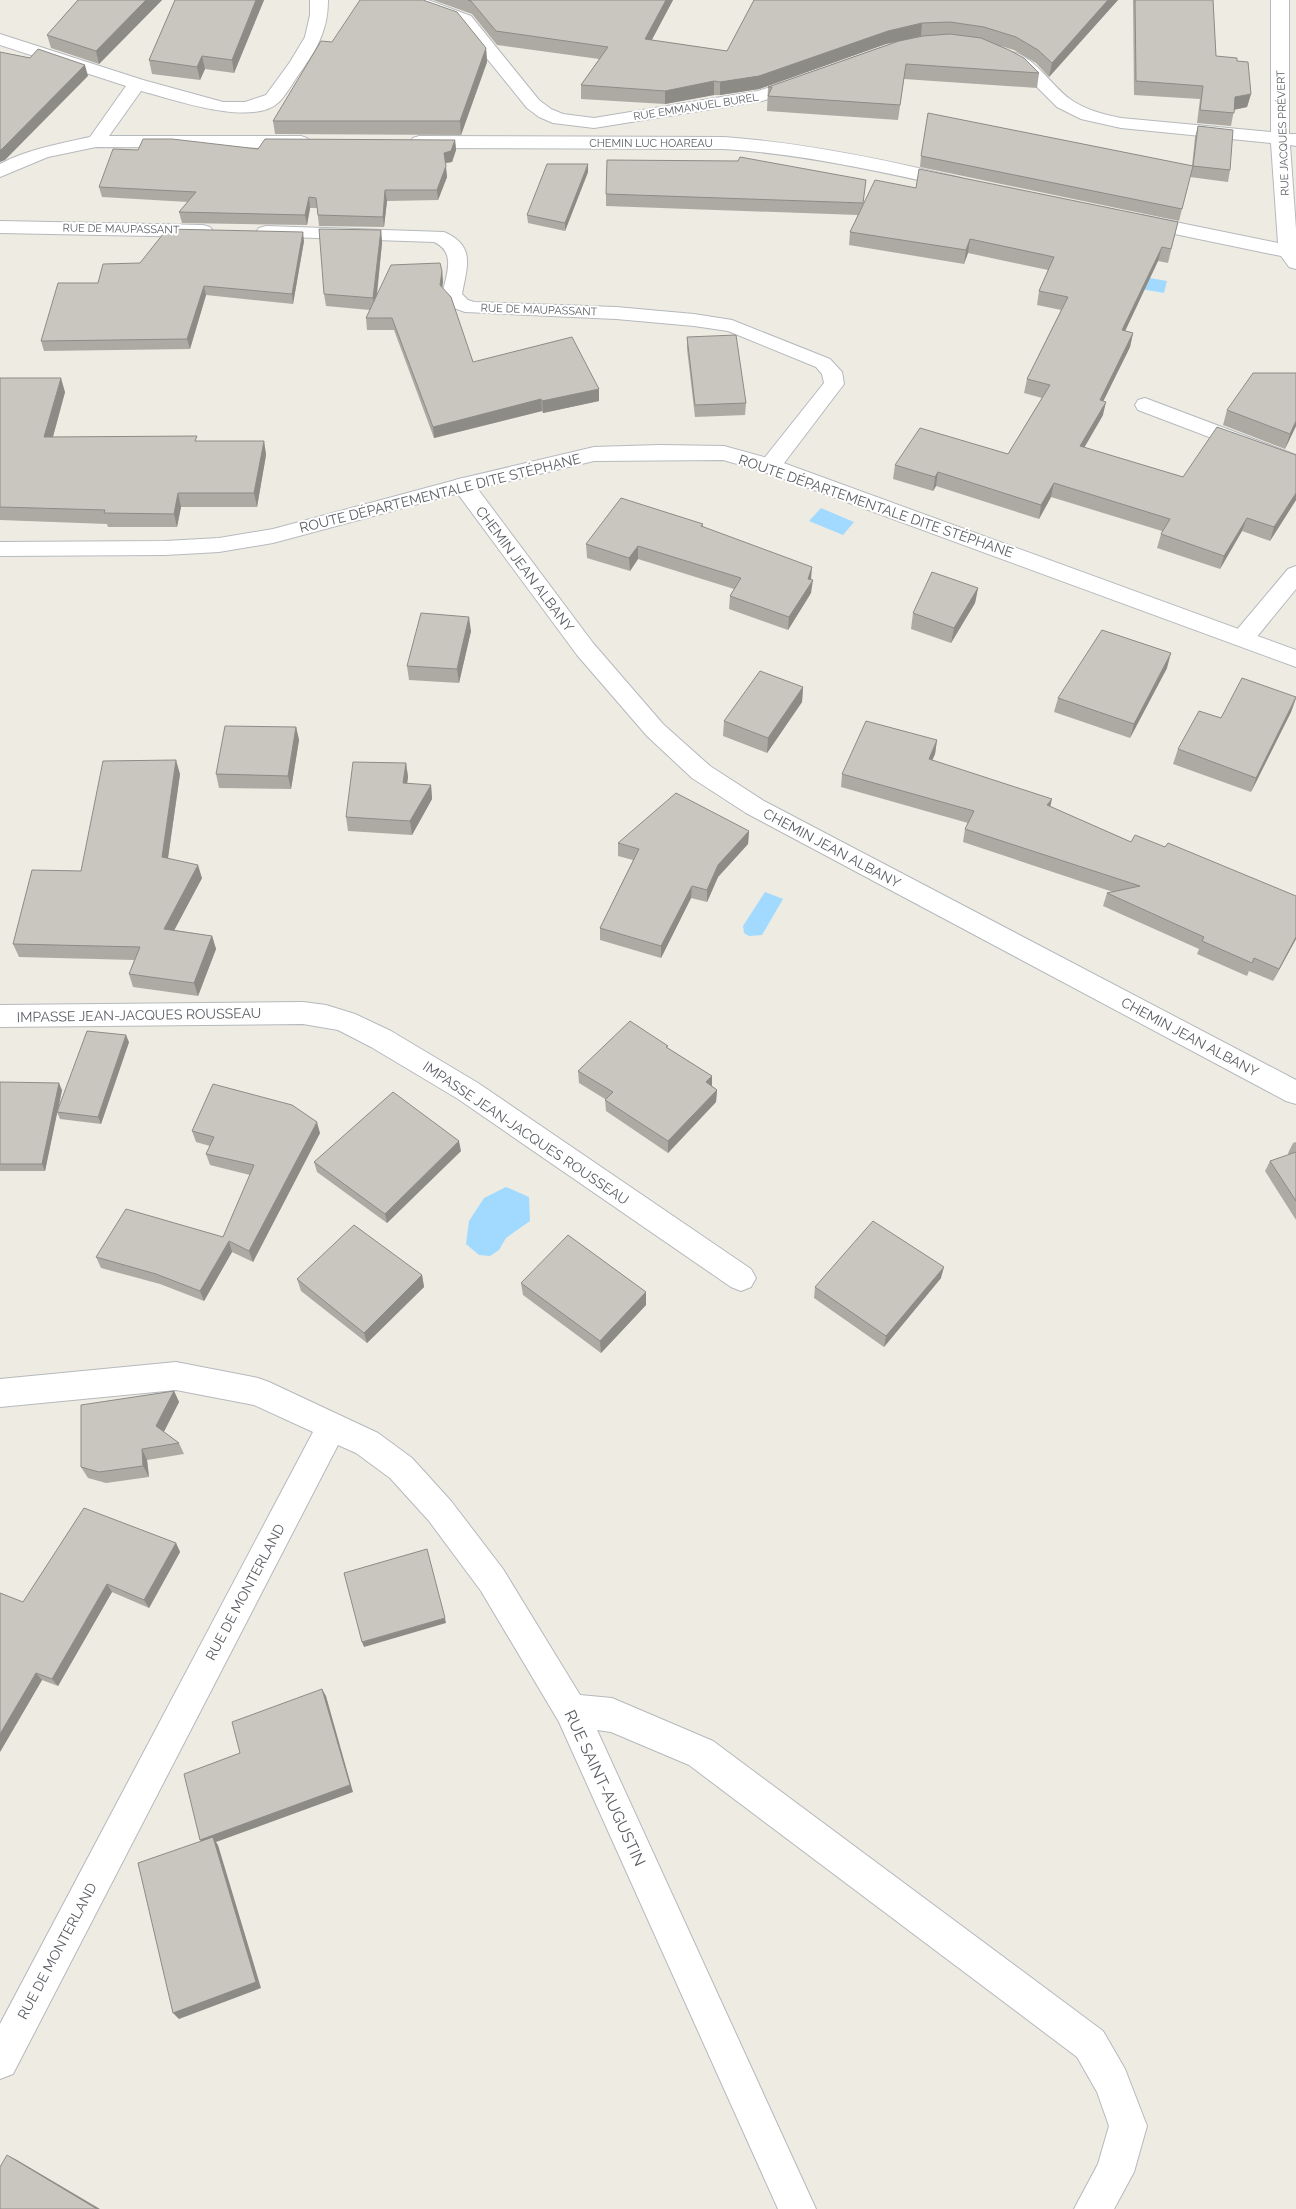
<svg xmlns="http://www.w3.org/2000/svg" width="1296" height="2209" font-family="Raleway,sans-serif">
<rect width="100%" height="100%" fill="#eeebe2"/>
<g fill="#a2daff">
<polygon points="1127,274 1167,281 1164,293 1124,286"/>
<polygon points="821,508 854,522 843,535 809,521"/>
<polygon points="765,892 783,899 762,935 749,936 744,933 743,926"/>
<polygon points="506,1187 529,1197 530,1221 506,1238 499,1250 490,1256 479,1255 466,1244 469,1221 484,1198"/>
</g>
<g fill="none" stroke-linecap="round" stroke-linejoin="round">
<defs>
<g id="minor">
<path d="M310,0H328C328,29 318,47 302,70C294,80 288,93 279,102C252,128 173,99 141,91L109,136H301L307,138L310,142L307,146L301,148L96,147L48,157L0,177V164C28,149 59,144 90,137L126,86L0,45V34L143,80L223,102H245L266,95L290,62L305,37L310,15Z"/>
<polygon points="402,0 428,0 471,16 539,100 551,109 563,114 594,118 758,91 801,77 807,78 810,82 807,86 762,101 594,128 553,123 539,117 527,108 459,24 405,4"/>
<path d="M1271,0H1289V134H1296V146L1290,145L1296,229V269L1289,267L1281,256L1141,227L1134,225L1131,221L1134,217L1141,215L1278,243L1271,143L1121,128L1081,119L1057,107L1023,73L1002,60L999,56L1002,52C1028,46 1051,86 1070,99C1085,110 1103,114 1121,118L1271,132Z"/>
<path d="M419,136L724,137C804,143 883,159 961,178L963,182L961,186L954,188C878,171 802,154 724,149L419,148L413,146L410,142L413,138Z"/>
<polygon points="0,221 203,225 210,227 213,231 210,235 203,237 0,233"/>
<path d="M266,226L444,232C476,246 467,266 462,294L468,300L474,302L616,307L694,314L732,320L830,359L842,372L844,384L778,471L770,473L762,471L759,466L762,461L824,383L822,374L816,367L728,331L694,326L616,319L465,312L454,308L442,295C446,276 457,252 434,242L259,236L256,232L259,228Z"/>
<polygon points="1145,398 1296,455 1296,470 1138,410 1135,405 1138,400"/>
<polygon points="463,478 471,480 593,643 663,724 710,766 764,801 1296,1080 1296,1104 1286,1101 746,813 692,778 647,736 577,655 455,490 452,485 455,480"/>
<polygon points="1296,566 1296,589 1251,644 1243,646 1235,644 1231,638 1235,632 1288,569"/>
<polygon points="303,1002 326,1005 355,1014 391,1031 478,1083 751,1269 756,1278 751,1287 741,1291 731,1287 458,1099 371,1047 338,1030 303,1024 0,1027 0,1005"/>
<polygon points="176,1362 258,1378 269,1382 378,1433 412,1458 451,1501 503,1569 580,1695 612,1698 713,1741 1103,2031 1125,2069 1147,2126 1134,2172 1114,2209 1074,2209 1098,2164 1109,2126 1097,2092 1077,2057 689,1765 611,1732 597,1730 816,2209 778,2209 559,1722 481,1591 429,1521 390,1478 356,1453 338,1445 13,2074 0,2079 0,2024 313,1432 254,1405 176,1390 0,1407 0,1379"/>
</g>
<polygon id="secondary" points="660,445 724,446 778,461 1296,650 1296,667 762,471 723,460 594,461 463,492 273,543 219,552 165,555 0,556 0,542 165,541 219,538 273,529 463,478 594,447"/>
</defs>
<use href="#minor" stroke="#b5b9bd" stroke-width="2"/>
<use href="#secondary" stroke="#b6babf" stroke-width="2"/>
<use href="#minor" fill="#fff" fill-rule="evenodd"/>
<use href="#secondary" fill="#fff" fill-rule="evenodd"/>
</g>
<g fill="#adaaa4">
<polygon points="75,0 162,0 99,64 51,48 47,35 78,0"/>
<polygon points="175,0 264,0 234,73 205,69 200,80 152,74 149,60"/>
<polygon points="433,0 673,0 651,40 727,51 754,0 1118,0 1049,77 1036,63 1014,50 1001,46 1039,73 1037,88 904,79 898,120 767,111 768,87 895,42 886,44 759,89 720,95 714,95 665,104 581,99 581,85 599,59 497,45 472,14"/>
<polygon points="1133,0 1213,0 1216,56 1237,61 1251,94 1247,107 1234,110 1231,126 1197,123 1200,99 1134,95"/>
<polygon points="332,42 486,48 487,62 461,135 275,134 273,121"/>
<polygon points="1198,126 1230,170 1228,182 1190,177 1179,221 920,167 921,156 1192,166 1195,137"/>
<polygon points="455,140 456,150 452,162 445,163 447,177 438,200 387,201 384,227 319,226 317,208 310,208 307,225 182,223 179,212 188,202 102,197 99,187 138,150 258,149"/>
<polygon points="588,164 588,172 565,231 528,223 527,215"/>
<polygon points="866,180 863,204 916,188 1178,222 1168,263 1158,261 1125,331 1133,333 1130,347 1103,401 1103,415 1084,448 1183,477 1296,500 1270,541 1242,531 1220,569 1157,548 1161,534 1162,531 1051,497 1039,519 936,486 933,491 893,479 895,465 1008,454 1042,398 1024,393 1027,379 1061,310 1037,305 1039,291 1048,270 968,253 964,264 849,245 850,232 858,215 606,206 606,194"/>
<polygon points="381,230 382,243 377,296 442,271 443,282 442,288 473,362 599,401 543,413 542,411 434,438 394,330 367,330 366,318 370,310 326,306 324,294"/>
<polygon points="304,241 293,304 206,295 190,349 44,351 41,341 98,283 140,263"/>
<polygon points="687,337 746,403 745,415 695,417 687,349"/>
<polygon points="1296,373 1296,426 1285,449 1223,425 1227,410"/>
<polygon points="0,378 65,392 53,437 198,441 264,441 266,455 257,507 181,507 177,527 108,527 107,524 0,520"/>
<polygon points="703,524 703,527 811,580 811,593 788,630 729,609 730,596 734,589 638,559 630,571 587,558 586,544"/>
<polygon points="978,588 975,603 951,643 911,629 913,613"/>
<polygon points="471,631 459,683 409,680 407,666"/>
<polygon points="1167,668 1130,738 1054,712 1058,698"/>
<polygon points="803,687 802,702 767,753 723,736 724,721"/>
<polygon points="1296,698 1291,712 1251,792 1173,764 1178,749 1221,718"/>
<polygon points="296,727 299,740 291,789 219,788 216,774"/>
<polygon points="937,740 935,754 932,760 1050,807 1131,842 1165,847 1296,896 1296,939 1273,981 1249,971 1247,976 1197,954 1199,949 1103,906 1107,893 1113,892 963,842 965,829 968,823 841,787 842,774"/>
<polygon points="406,763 408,777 407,784 431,785 432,799 412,835 348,831 346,817"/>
<polygon points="180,774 168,859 202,878 174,930 212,936 216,949 198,996 133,987 129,974 134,960 19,957 13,944 81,871"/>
<polygon points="749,831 748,844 718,877 707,902 691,898 661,958 600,940 600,928 633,860 618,856 618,843"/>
<polygon points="129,1042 101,1124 60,1119 57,1112 45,1171 0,1171 0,1082 62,1090 58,1110"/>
<polygon points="668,1048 712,1076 712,1086 717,1090 716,1102 668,1153 606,1111 605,1099 579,1083 578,1071"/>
<polygon points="192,1131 320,1133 253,1262 232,1252 204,1301 160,1284 101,1268 96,1257 223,1237 250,1175 210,1165 206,1154 210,1146 196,1142"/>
<polygon points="1296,1142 1296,1220 1265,1171 1270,1161 1289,1155 1288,1153 1293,1143"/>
<polygon points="461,1151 387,1223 317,1172 314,1162"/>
<polygon points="422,1275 424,1287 367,1343 301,1291 297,1279"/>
<polygon points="941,1278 884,1347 814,1298 815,1287"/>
<polygon points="521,1283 646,1292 646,1305 601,1353 523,1295"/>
<polygon points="174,1391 179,1402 164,1432 179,1443 184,1454 147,1460 149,1477 106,1483 88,1478 81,1467"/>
<polygon points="176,1543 180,1552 149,1608 112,1592 58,1686 42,1680 0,1752 23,1602"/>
</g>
<g fill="#8d8b86">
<polygon points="146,0 162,0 99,64 96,51"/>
<polygon points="256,0 264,0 234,73 232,60"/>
<polygon points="666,0 673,0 645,53 645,39"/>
<polygon points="1108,0 1118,0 1049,77 1052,63"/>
<polygon points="922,23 921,36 886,44 759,89 720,95 720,82 888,31"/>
<polygon points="486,48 487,62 461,135 460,121"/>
<polygon points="202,56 205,69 200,80 197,67"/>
<polygon points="85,65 88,76 5,160 0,162 0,150"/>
<polygon points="714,81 714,95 665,104 665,91"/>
<polygon points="1251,94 1247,107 1232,110 1235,97"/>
<polygon points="455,140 456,150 452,162 445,163 444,153"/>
<polygon points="588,164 588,172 565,231 565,223"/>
<polygon points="446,166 447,177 438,200 437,190"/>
<polygon points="385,190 387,201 384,227 383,217"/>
<polygon points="309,197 310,208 307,225 305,215"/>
<polygon points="381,230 382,243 375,310 373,298"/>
<polygon points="303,232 304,241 293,304 292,294"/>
<polygon points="970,239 968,253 964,264 966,250"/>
<polygon points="1162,247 1158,261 1119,344 1122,330"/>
<polygon points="442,271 443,282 441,296 440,285"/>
<polygon points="204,286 206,295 190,349 187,339"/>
<polygon points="1133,333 1130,347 1097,414 1100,400"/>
<polygon points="61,378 65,392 49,451 44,437"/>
<polygon points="599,389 599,401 543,413 542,401"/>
<polygon points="541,399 542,411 434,438 433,427"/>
<polygon points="1106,402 1103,415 1077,460 1080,446"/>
<polygon points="1296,421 1296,426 1285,449 1290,434"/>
<polygon points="264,441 266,455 257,507 254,493"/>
<polygon points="938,472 936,486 933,491 935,477"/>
<polygon points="1054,483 1051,497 1039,519 1041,505"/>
<polygon points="178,493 181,507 177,527 174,514"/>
<polygon points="1296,493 1296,500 1270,541 1274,527"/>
<polygon points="1247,518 1242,531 1220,569 1224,556"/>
<polygon points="638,546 638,559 630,571 629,558"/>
<polygon points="812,567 811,580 813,580 811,593 788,630 789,617 808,579"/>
<polygon points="978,588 975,603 951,643 954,628"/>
<polygon points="469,617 471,631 459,683 457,669"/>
<polygon points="1171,653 1167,668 1130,738 1134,724"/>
<polygon points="803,687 802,702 767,753 768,738"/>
<polygon points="1296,698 1291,712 1251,792 1256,778"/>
<polygon points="296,727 299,740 291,789 288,776"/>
<polygon points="937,740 935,754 927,772 929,759"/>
<polygon points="176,760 180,774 166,871 162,857"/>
<polygon points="406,763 408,777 405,797 403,783"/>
<polygon points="431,785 432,799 412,835 410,821"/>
<polygon points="1052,799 1049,812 1047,805"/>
<polygon points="749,831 748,844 718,877 707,902 707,890 718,865"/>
<polygon points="198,865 202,878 168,942 164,929"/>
<polygon points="692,886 691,898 661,958 661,946"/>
<polygon points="212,936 216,949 198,996 194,983"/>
<polygon points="1296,937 1296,939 1273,981 1279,969"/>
<polygon points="126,1035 129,1042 101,1124 98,1117"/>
<polygon points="712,1076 712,1088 706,1082"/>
<polygon points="59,1083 62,1090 45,1171 42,1164"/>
<polygon points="717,1090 716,1102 668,1153 668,1141"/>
<polygon points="317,1122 320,1133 253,1262 249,1251"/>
<polygon points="459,1141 461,1151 387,1223 385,1214"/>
<polygon points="229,1241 232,1252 204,1301 200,1291"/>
<polygon points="944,1267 941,1278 884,1347 886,1336"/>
<polygon points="422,1275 424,1287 367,1343 364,1333"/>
<polygon points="646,1292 646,1305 601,1353 600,1341"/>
<polygon points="174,1391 179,1402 161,1437 156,1426"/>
<polygon points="142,1449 147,1460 149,1477 143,1466"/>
<polygon points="176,1543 180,1552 149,1608 144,1600"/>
<polygon points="107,1584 112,1592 58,1686 52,1679"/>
<polygon points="445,1618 446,1623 364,1647 362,1642"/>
<polygon points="36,1673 42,1680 0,1752 0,1734"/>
<polygon points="322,1689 326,1696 353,1792 216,1842 218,1845 261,1988 179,2019 173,2013 205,1846 200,1840"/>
<polygon points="7,2155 17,2160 100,2209 97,2209"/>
</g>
<g fill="#c9c6bf" stroke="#8d8b86">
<polygon points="78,0 146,0 96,51 47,35"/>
<polygon points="175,0 256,0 232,60 202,56 197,67 149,60"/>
<polygon points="360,0 423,0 457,12 486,48 460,121 273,121 321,41 332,42"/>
<polygon points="468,0 666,0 645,39 727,51 754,0 1108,0 1052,63 1038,50 1016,37 984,27 950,22 922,23 888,31 759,76 720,82 714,81 665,91 581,85 608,47 496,31 471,1"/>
<polygon points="1135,0 1213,0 1216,56 1237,58 1237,61 1248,62 1251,94 1235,97 1234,113 1200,110 1203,86 1136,81"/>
<polygon points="950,34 981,38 1009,50 1024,58 1039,73 906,64 900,105 768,96 772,87 768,87 899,41 923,36"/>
<polygon points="38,49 85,65 2,149 0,150 0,52 30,58"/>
<polygon points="928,113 1193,166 1198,126 1233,130 1230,170 1193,166 1182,209 921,156"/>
<polygon points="143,139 172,139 258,149 265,139 455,140 451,151 444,153 446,166 437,190 385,190 383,217 318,215 316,198 309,197 305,215 179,212 196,192 99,187 113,149 138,150"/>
<polygon points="740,157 866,180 863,203 606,194 607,160 738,161"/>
<polygon points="547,164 588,164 565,223 527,215"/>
<polygon points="919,169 1178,222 1171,249 1162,247 1122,330 1133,333 1100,400 1106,402 1080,446 1183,477 1217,427 1296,455 1296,493 1274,527 1247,518 1224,556 1161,534 1170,519 1054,483 1041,505 938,472 935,477 895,465 920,428 1008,454 1050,385 1027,379 1068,297 1039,291 1054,257 970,239 966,250 850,232 875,180 916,188"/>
<polygon points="167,229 303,232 292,294 204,286 187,339 41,341 58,283 98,283 103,264 140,263"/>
<polygon points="319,229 381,230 373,298 324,294"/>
<polygon points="440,263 442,271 440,285 451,297 473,362 572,337 599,389 542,401 541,399 433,427 392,318 366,318 391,265"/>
<polygon points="736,335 746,403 695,405 687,337"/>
<polygon points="1253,373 1296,373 1296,421 1290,434 1227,410"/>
<polygon points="0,378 61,378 44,437 197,436 195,441 264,441 254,493 178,493 174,514 104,513 105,510 0,507"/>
<polygon points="621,498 703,524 701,526 812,567 808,579 813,580 789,617 730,596 741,578 638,546 629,558 586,544"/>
<polygon points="932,572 978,588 954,628 913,613"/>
<polygon points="421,613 469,617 457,669 407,666"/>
<polygon points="1102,630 1171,653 1134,724 1058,698"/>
<polygon points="760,671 803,687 768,738 724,721"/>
<polygon points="1242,678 1296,697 1256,778 1178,749 1199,711 1221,718"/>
<polygon points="866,721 937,740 929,759 1052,799 1047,805 1131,842 1135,835 1165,847 1168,843 1296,896 1296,937 1279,969 1254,958 1252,963 1202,941 1204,937 1107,893 1140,886 965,829 974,811 842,774"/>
<polygon points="225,726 296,727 288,776 216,774"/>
<polygon points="176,760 162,857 198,865 164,929 212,936 194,983 129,974 140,947 13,944 32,870 81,871 103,761"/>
<polygon points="353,762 406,763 403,783 431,785 410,821 346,817"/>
<polygon points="676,793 749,831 718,865 707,890 692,886 661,946 600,928 639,849 618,843"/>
<polygon points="630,1021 668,1046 666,1047 712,1076 706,1082 717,1090 668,1141 605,1100 613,1092 578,1071"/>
<polygon points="87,1031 126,1035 98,1117 57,1112"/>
<polygon points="0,1082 59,1083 42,1164 0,1164"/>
<polygon points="213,1084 292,1105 317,1122 249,1251 229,1241 200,1291 156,1274 96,1257 126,1209 223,1237 254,1165 206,1154 214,1137 192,1131"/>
<polygon points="393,1092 459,1141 385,1214 314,1162"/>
<polygon points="1296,1152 1296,1201 1270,1161"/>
<polygon points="873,1221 944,1267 886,1336 815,1287"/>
<polygon points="354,1225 422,1275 364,1333 297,1279"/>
<polygon points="568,1235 646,1292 600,1341 521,1283"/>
<polygon points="174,1391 156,1426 179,1443 142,1449 143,1466 99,1472 81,1467 81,1405"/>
<polygon points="84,1508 176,1543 144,1600 107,1584 52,1679 36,1673 0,1734 0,1593 23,1602"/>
<polygon points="427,1549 445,1618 362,1642 344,1573"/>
<polygon points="322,1689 350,1785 200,1840 184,1774 240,1753 232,1722"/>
<polygon points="213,1837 256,1982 173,2013 138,1863"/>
<polygon points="7,2155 97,2209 0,2209 0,2167"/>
</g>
<g text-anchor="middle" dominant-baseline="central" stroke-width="4" stroke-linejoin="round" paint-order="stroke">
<g font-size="11" fill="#5b5f64" stroke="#fff">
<text transform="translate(696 107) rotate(-9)">RUE EMMANUEL BUREL</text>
<text transform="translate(1283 133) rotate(-92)">RUE JACQUES PRÉVERT</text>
<text x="651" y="143">CHEMIN LUC HOAREAU</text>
<text transform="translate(121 229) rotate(1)">RUE DE MAUPASSANT</text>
<text transform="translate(539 310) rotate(2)">RUE DE MAUPASSANT</text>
</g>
<g font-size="14" fill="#5b5f64" stroke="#fff">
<text transform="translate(440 493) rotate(-14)">ROUTE DÉPARTEMENTALE DITE STÉPHANE</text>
<text transform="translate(876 506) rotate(19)">ROUTE DÉPARTEMENTALE DITE STÉPHANE</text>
<text transform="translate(525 569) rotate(53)">CHEMIN JEAN ALBANY</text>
<text transform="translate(832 848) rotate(28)">CHEMIN JEAN ALBANY</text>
<text transform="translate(139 1015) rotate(-1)">IMPASSE JEAN-JACQUES ROUSSEAU</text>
<text transform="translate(1190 1037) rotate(28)">CHEMIN JEAN ALBANY</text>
<text transform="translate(526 1133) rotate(34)">IMPASSE JEAN-JACQUES ROUSSEAU</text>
<text transform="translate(245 1592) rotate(-62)">RUE DE MONTERLAND</text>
<text transform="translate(57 1951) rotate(-62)">RUE DE MONTERLAND</text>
</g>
<g font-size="16" fill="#5b5f64" stroke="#fff">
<text transform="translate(605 1788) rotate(65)">RUE SAINT-AUGUSTIN</text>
</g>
</g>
</svg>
